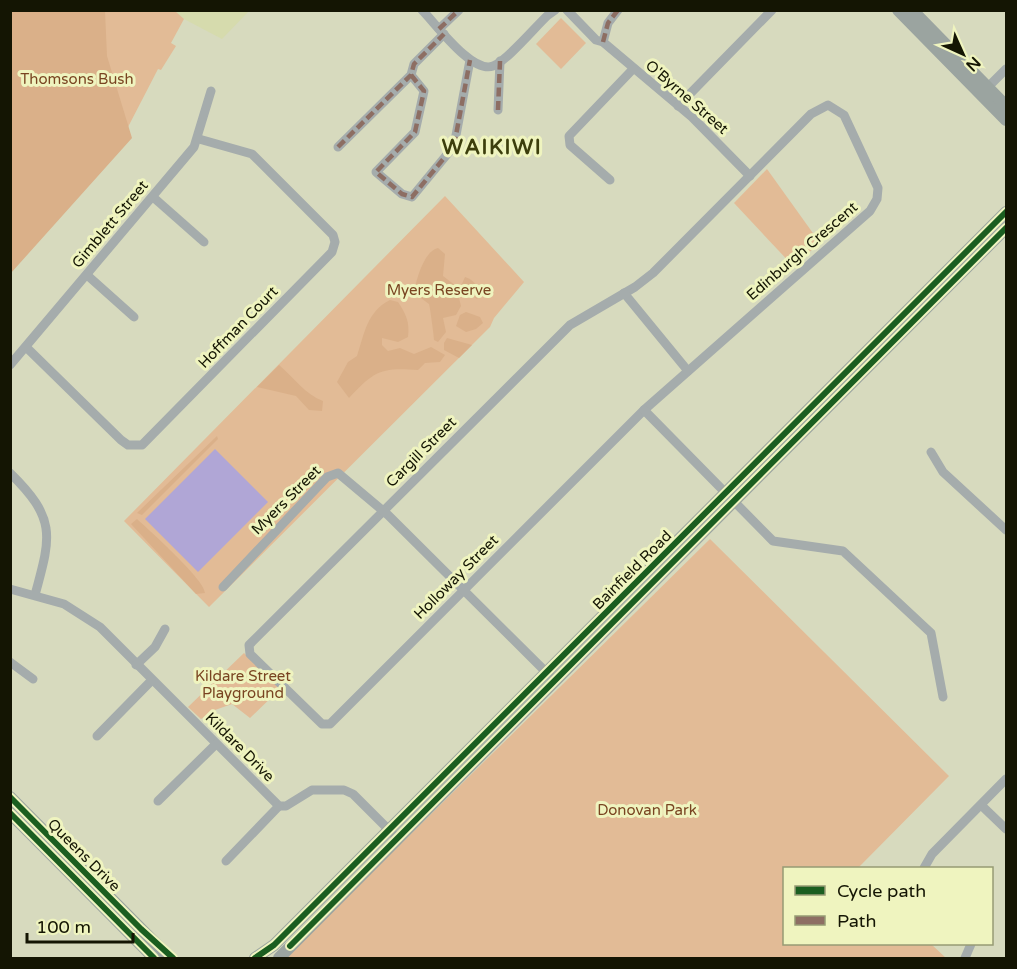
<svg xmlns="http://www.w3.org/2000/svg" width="1017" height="969" font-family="'Varela Round',sans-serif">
<rect width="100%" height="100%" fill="#d7dabe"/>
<polygon fill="#d6dbad" points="175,11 249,11 222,39 184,19"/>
<g fill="#e2bb96">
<polygon points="11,11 175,11 184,19 171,43 176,46 161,70 158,69 127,129"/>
<polygon points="561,18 586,43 561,69 536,44"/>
<polygon points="767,169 820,243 793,266 734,203"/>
<polygon points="445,196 524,282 494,318 490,327 209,607 124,521"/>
<polygon points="710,539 949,776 858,868 784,868 784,944 931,944 946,958 285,958"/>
<polygon points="244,653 280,689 250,718 232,704 215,710 201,719 188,707"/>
</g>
<g fill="#dab089">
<polygon points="11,10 105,11 107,56 132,138 11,273"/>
<path d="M438,248L445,254L443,276L456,286L461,306L456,315L443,318L446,332L438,342L434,340C434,336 430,307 429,304L414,293C416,280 424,251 438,248Z"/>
<path d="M465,277C474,280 478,286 481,295L477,299L460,288Z"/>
<path d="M390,300L398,302C406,314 410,322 408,337L398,342L382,338V345L388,351L400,348L414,354L431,347L445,355L440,362L425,363L418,370C381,367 374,371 349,398L337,382L348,362L357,356C364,335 367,311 390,300Z"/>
<polygon points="466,312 480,317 483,323 476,329 466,332 456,326 460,315"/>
<polygon points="447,338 472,345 459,358 444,350 444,343"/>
<path d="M279,365C293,377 306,395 323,401L322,411L309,410L296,396L257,387Z"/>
<polygon points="217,436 218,439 142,515 137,513"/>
<path d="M137,519C150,531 205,580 205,593L196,594L131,524Z"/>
</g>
<polygon fill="#b0a6d6" points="215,449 268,502 198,572 145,519"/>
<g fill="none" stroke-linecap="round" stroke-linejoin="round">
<g stroke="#a5acac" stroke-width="9">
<path d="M422,10C436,24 472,74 493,66C506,62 536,26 548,15L555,10"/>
<polyline points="567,10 596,40 603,42 692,117 750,176"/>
<polyline points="439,29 459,10"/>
<polyline points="603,42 608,23 618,10"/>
<polyline points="411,75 424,91 415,132 376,172 402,194 412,197 454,146 470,60"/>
<polyline points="985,90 1006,69"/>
<polygon points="828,105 844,115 878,188 877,199 870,211 644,410 330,724 322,724 250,654 249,645 570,325 635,287 653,273 811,114"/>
<polyline points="678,106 772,10"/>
<polyline points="498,110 500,61"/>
<polyline points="338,147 411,75 414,64 444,34"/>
<polyline points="610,180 570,145 569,136 633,69"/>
<polyline points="153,197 204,242"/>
<polyline points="87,275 134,317"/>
<polyline points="624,293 688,371"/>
<polyline points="26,347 121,440 128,445 142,445 332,252 335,242 333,235 252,154 199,139"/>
<polyline points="10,365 194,147 211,91"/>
<polyline points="644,410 773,541 843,551 931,633 943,697"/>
<polyline points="931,452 943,472 1006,530"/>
<path d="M10,473C57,519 51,536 35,595"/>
<polyline points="223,587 327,477 338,473 388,515 551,677"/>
<polyline points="10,589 64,604 100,627 279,806 286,806 312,790 344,790 353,794 393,834"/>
<polyline points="10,662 33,679"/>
<polyline points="136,665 155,647 165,629"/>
<polyline points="97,736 151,681"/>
<polyline points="158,801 216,744"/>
<polyline points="981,805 1006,829"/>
<polyline points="226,861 279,806"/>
<polyline points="924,868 932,854 1006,779"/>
<polyline points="965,958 971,944"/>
</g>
<g stroke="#9ba4a0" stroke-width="12">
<polyline points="898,10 1006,120"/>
<polyline points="912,10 1006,106"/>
<polyline points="10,797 170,958"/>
<polyline points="10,813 154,958"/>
<polyline points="255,958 274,945 1006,212"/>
<polyline points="279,958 1006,228"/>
</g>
<g stroke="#8d6e63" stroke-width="4.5" stroke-dasharray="9 4.5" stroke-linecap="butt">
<polyline points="439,29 459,10"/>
<polyline points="603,42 608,23 618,10"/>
<polyline points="411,75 424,91 415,132 376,172 402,194 412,197 454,146 470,60"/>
<polyline points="498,110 500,61"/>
<polyline points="338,147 411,75 414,64 444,34"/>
</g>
<defs>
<g id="cycleway">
<polyline points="10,797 141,929 173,958"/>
<polyline points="10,813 154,958"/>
<polyline points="290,946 1006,228"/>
<polyline points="255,958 274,945 1006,212"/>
</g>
</defs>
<use href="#cycleway" stroke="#eff4bf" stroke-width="10"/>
<use href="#cycleway" stroke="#1b5e20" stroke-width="6"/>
</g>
<g text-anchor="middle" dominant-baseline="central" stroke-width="6" stroke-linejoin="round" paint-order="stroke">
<g font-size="15" fill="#794421" stroke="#eff4bf">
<text x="77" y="79">Thomsons Bush</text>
<text x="439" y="290">Myers Reserve</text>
<text x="243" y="676">Kildare Street<tspan x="243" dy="17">Playground</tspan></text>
<text x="647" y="810">Donovan Park</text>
</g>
<g font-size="15" fill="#141503" stroke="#eff4bf">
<text transform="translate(687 97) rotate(41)">O'Byrne Street</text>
<text transform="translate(110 224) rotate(-50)">Gimblett Street</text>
<text transform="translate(802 251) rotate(-41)">Edinburgh Crescent</text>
<text transform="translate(238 327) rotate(-46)">Hoffman Court</text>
<text transform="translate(421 452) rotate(-45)">Cargill Street</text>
<text transform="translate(286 500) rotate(-45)">Myers Street</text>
<text transform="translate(632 570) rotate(-45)">Bainfield Road</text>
<text transform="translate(456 577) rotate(-45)">Holloway Street</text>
<text transform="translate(240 747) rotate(45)">Kildare Drive</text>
<text transform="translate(84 855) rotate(45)">Queens Drive</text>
</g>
<g font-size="21" font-weight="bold" letter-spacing="1.5" fill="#3c3e0c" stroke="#eff4bf">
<text x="492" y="147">WAIKIWI</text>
</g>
</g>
<rect width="1017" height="969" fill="none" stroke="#141503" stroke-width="24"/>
<rect x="783" y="867" width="210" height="78" fill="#eff4bf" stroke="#979b74" stroke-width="1.5"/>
<rect x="795" y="886" width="30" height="9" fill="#1b5e20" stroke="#979b74" stroke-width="1.5"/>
<text x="837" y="897" font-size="18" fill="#141503">Cycle path</text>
<rect x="795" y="916" width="30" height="9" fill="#8d6e63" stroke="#979b74" stroke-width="1.5"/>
<text x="837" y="927" font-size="18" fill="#141503">Path</text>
<g transform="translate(963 54) rotate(135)" stroke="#eff4bf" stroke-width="4.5" paint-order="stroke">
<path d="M0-4.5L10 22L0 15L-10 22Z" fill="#141503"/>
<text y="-9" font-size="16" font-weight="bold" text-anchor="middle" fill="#141503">N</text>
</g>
<path d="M27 933v9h106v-9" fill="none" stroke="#141503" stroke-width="3"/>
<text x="36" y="933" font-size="18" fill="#141503" stroke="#eff4bf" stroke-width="4.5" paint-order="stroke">100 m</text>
</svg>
